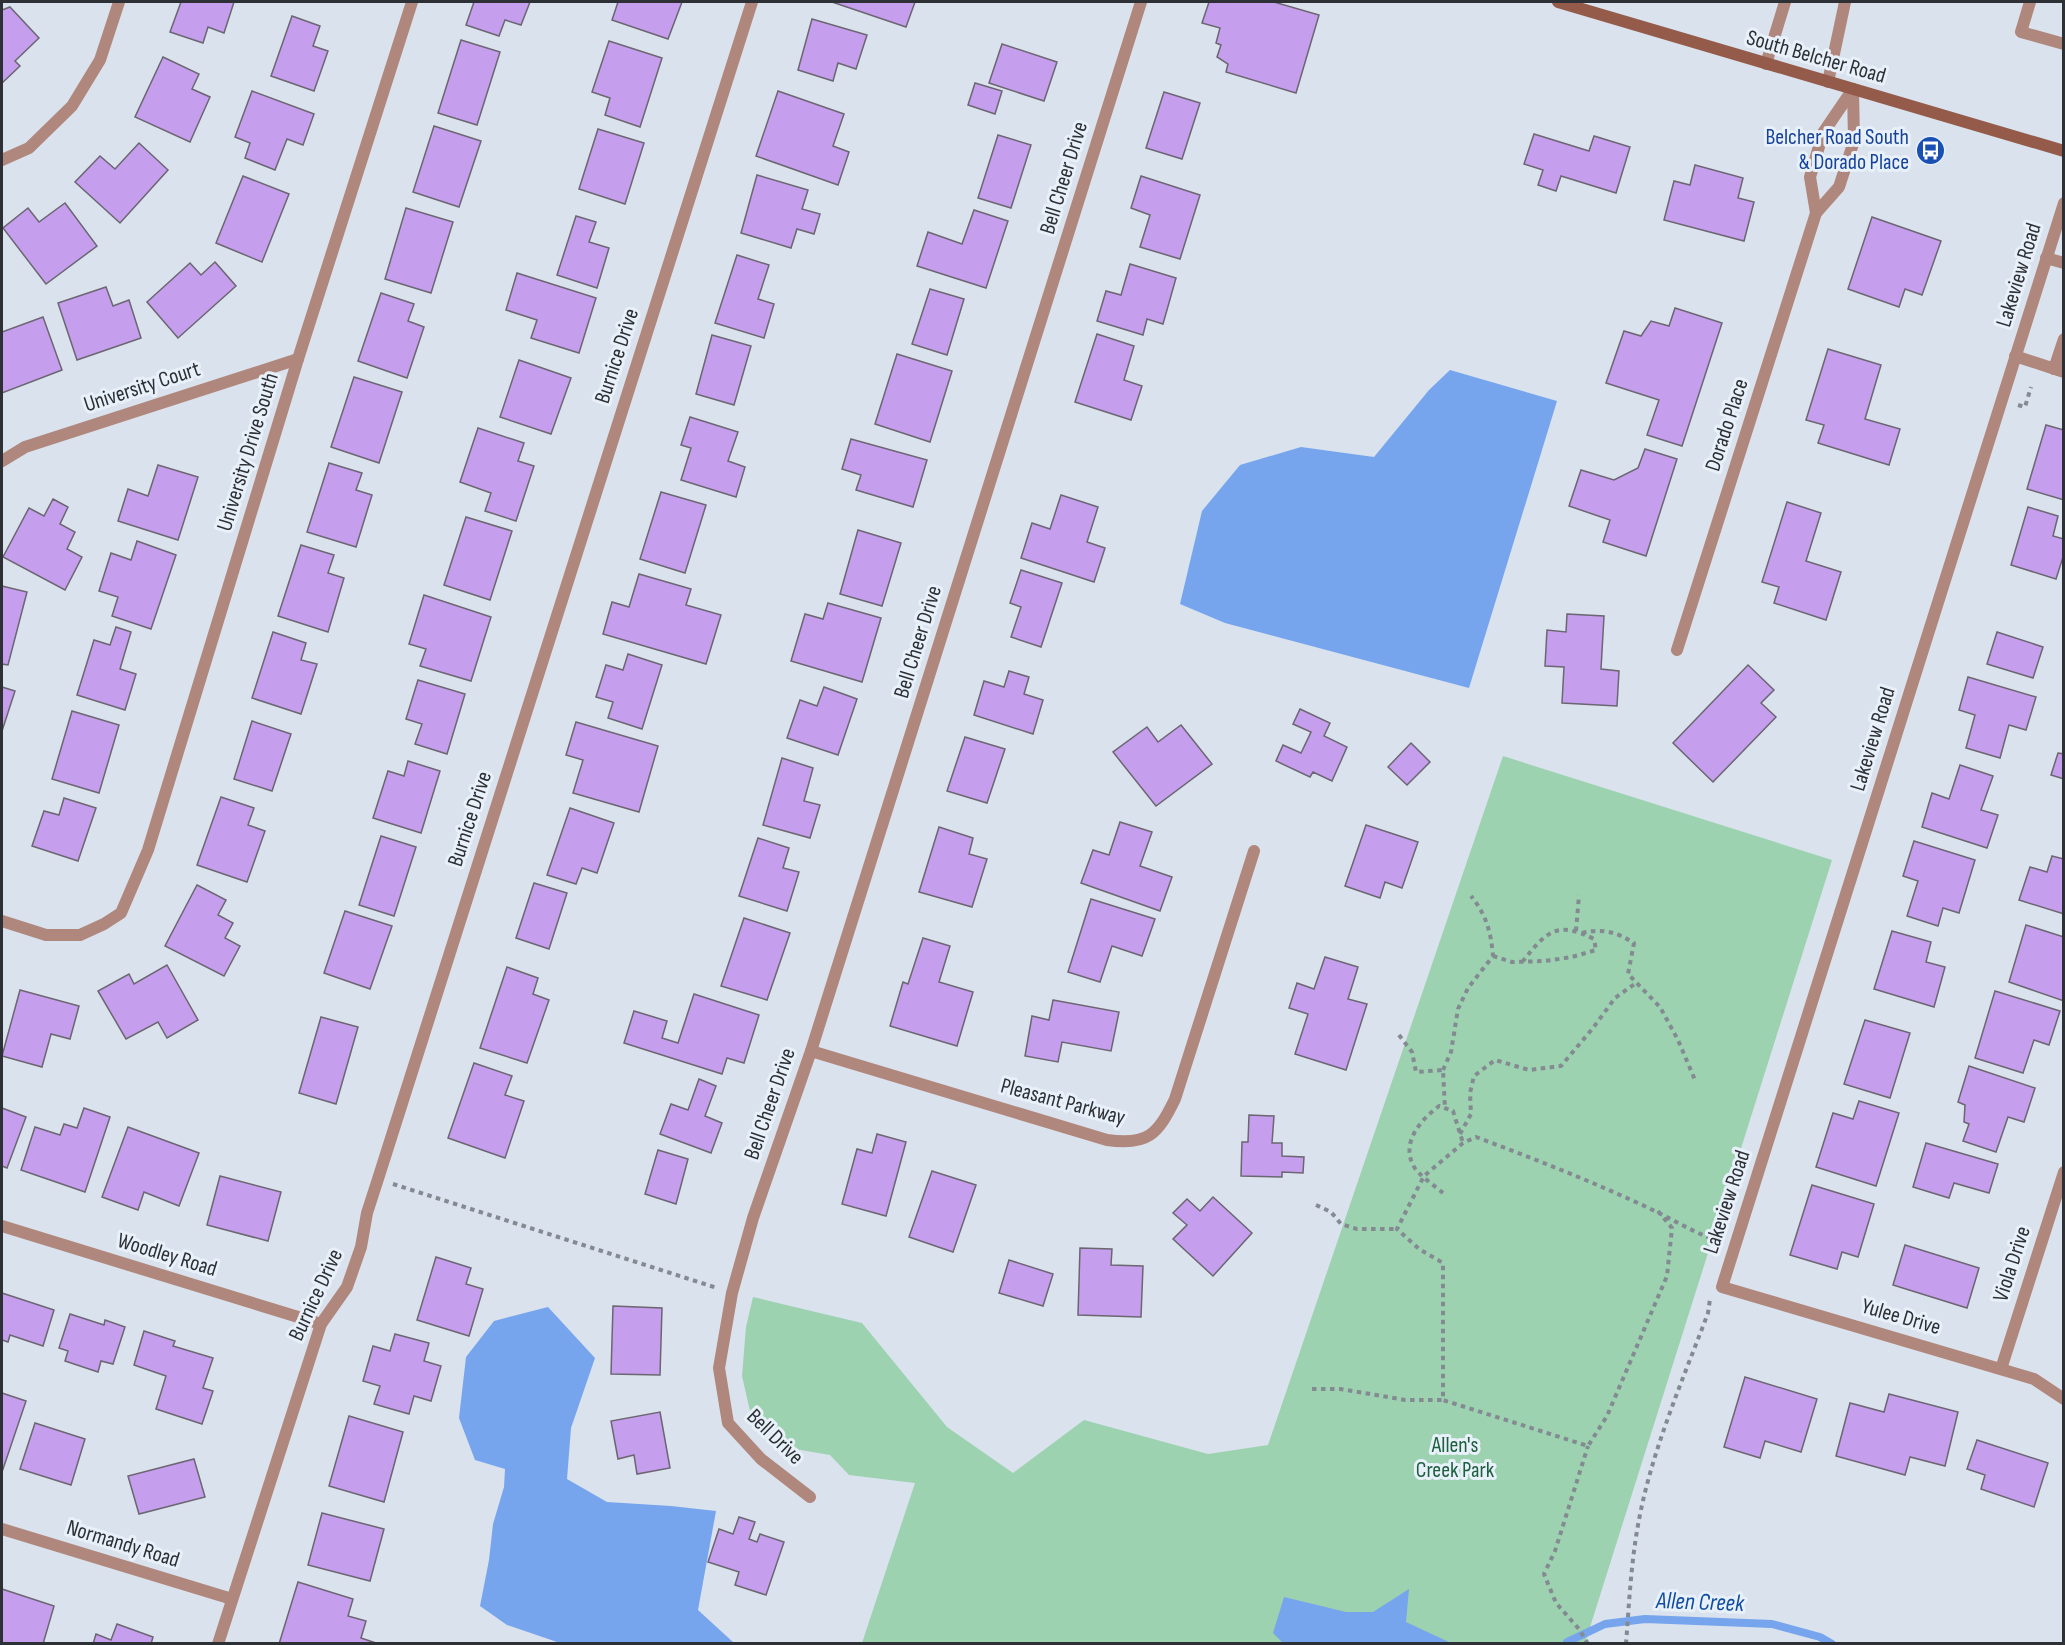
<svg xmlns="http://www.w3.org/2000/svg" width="2065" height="1645" font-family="'Sofia Sans Condensed',sans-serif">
<rect width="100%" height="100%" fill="#dae2ed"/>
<polygon fill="#9cd2b0" points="1503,756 1832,860 1585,1643 862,1643 915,1483 849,1475 830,1455 795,1449 769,1442 753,1424 742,1376 746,1327 753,1297 862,1323 947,1427 1013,1473 1084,1420 1208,1454 1268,1445"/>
<g fill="#76a5ed">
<polygon points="1450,370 1557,401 1469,688 1225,623 1180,604 1202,511 1240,465 1301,447 1374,457 1429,390"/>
<polygon points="548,1307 595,1358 571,1428 567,1479 607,1502 671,1506 716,1511 698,1610 734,1643 560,1643 507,1625 480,1606 489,1560 493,1524 504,1487 505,1469 475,1460 459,1418 466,1357 494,1321"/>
<polygon points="1409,1589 1406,1622 1451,1643 1283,1643 1273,1633 1284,1597 1346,1612 1373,1612"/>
</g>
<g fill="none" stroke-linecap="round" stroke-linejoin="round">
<polyline stroke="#76a5ed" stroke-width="8" points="1567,1642 1605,1624 1645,1619 1772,1624 1820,1637 1832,1644"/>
</g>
<g fill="#c59eed" stroke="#6b6671" stroke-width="1.5">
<polygon points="181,2 234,2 224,33 208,27 203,43 170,32"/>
<polygon points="474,2 530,2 521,25 505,20 499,36 466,25"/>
<polygon points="618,2 682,2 668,39 612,20"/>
<polygon points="832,2 915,2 906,27"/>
<polygon points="1209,2 1274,2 1319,15 1296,93 1226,72 1228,64 1217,57 1221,45 1216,43 1220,28 1202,23"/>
<polygon points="10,7 39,38 15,61 20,66 2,83 2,10"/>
<polygon points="292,16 320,26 313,46 328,51 314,91 271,76"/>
<polygon points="812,19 867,35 856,69 838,63 833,81 798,70"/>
<polygon points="461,40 500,52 477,125 438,113"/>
<polygon points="609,41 662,58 640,127 605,115 610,98 592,92"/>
<polygon points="1002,44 1057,62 1044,101 989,83"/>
<polygon points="163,57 199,74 192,89 210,97 190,142 135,117"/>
<polygon points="975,83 1002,91 995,114 968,105"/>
<polygon points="252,91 314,114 303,145 287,139 275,170 245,158 250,143 235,137"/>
<polygon points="778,91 844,114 833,146 849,152 838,185 756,156"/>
<polygon points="1164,92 1200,103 1182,159 1146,148"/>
<polygon points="434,126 481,141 459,207 413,192"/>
<polygon points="598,129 644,143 625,204 579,189"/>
<polygon points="1534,134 1589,151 1594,136 1630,147 1616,193 1561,176 1556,191 1538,185 1543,170 1524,164"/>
<polygon points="998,135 1031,145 1011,208 978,198"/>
<polygon points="139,143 168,170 120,223 75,182 100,156 115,169"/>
<polygon points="1695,165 1743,178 1738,198 1754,202 1744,241 1664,220 1674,181 1690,185"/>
<polygon points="757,175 808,190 802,209 820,214 814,234 797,229 791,248 741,233"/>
<polygon points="243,176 289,194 262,262 216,243"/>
<polygon points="1141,176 1200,195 1180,259 1140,247 1150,215 1131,208"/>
<polygon points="65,203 97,246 46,284 3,228 28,208 39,222"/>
<polygon points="406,208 453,222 431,293 385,279"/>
<polygon points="974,210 1008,221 986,288 917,266 928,232 962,244"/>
<polygon points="576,216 596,222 589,242 609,248 597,288 557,275"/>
<polygon points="1872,217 1941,241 1922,295 1905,289 1899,307 1848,289"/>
<polygon points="737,255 769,265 758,299 774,304 764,338 715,323"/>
<polygon points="215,262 236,286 178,338 147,302 190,263 201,275"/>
<polygon points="1130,264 1176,278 1163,324 1147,319 1143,335 1097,321 1106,291 1121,295"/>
<polygon points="517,273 596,298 579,353 531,338 537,320 506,310"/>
<polygon points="106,287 113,306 129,300 141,338 77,360 58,303"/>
<polygon points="930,289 964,299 947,355 912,344"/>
<polygon points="381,293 414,304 408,321 424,327 407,378 358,361"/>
<polygon points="1675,308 1722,323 1682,446 1647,435 1659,400 1606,383 1624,331 1641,336 1651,321 1669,326"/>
<polygon points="43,317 62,370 2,393 2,332"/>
<polygon points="1097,334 1134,346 1124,380 1142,386 1131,420 1075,402"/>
<polygon points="712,335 751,346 734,405 696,394"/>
<polygon points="1828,349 1881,365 1865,419 1900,429 1889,465 1818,443 1824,425 1806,420"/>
<polygon points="897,354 952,371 930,442 875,424"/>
<polygon points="519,360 571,378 551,434 500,417"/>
<polygon points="354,377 402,392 379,463 331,447"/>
<polygon points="690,417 738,432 728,461 745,467 736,497 681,480 691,448 681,445"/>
<polygon points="2046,425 2064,430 2064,500 2027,489"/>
<polygon points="478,428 524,443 518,461 534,466 516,521 485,511 491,493 460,482"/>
<polygon points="851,439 927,460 913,507 856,490 861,475 842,469"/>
<polygon points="1645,449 1677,459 1646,556 1603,542 1610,520 1569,506 1581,470 1614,480 1638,468"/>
<polygon points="329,463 362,473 356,490 372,495 356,547 307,532"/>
<polygon points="158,465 198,477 178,540 118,521 128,489 148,496"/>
<polygon points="661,492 706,505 685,573 640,559"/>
<polygon points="1061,495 1098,507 1087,542 1105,548 1094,582 1021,558 1032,523 1050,529"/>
<polygon points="53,499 68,507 60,524 75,532 67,549 82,557 65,590 3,557 29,508 44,516"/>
<polygon points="1787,502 1821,513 1806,561 1841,572 1826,620 1774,603 1779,587 1762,582"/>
<polygon points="2028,507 2058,516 2053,536 2064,539 2064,554 2056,579 2011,565"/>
<polygon points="466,517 512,531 490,600 444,585"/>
<polygon points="858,530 901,543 882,606 840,594"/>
<polygon points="137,541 176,555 151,629 112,616 118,597 99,591 111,553 131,560"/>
<polygon points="301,545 334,555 328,573 344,578 328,632 278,616"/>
<polygon points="1021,570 1062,583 1041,647 1011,637 1021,607 1010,603"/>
<polygon points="639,574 691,589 686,605 721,615 706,664 603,634 612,602 629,607"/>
<polygon points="2,586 27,592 8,665 2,664"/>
<polygon points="424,595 491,617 471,681 420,666 426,649 409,644"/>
<polygon points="828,603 881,618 862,682 791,661 805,614 823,619"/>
<polygon points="1567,614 1604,616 1601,669 1619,671 1617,706 1562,703 1564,667 1545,666 1547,630 1566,632"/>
<polygon points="116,627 131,632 120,669 136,674 125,710 77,695 94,640 110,645"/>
<polygon points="273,632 306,643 301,660 317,664 301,714 252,698"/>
<polygon points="1997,632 2043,647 2033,678 1987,664"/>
<polygon points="628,654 662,665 642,729 608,718 613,702 596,697 606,665 623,670"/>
<polygon points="1748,665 1774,690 1761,703 1776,717 1713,782 1673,743"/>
<polygon points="1009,671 1029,677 1024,694 1043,700 1033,734 974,715 984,681 1004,687"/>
<polygon points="1968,677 2036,697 2026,730 2009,725 2000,758 1966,748 1975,715 1959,710"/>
<polygon points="418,680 465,694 447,754 415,744 422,724 406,719"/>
<polygon points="2,687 15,691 2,731"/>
<polygon points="824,687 857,699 838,755 787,738 800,700 817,706"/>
<polygon points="1300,709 1330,723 1324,736 1347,747 1332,781 1313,772 1310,777 1276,761 1283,745 1301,753 1311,732 1293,724"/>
<polygon points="72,711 119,725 99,793 52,779"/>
<polygon points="252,721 291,734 272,791 234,779"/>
<polygon points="576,722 658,746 639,812 573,793 583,760 566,755"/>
<polygon points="1181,725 1212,764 1156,806 1113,752 1147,727 1158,742"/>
<polygon points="965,737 1005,749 987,803 947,791"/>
<polygon points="1411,743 1430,762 1407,785 1388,767"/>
<polygon points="2058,753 2064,754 2064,779 2051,775"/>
<polygon points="782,758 813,768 804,801 820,805 810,838 763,825"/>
<polygon points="408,761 440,771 421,833 373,818 388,771 404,776"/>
<polygon points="1960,765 1993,776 1981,810 1998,815 1987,848 1922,827 1932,793 1949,799"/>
<polygon points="221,797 254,808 248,825 265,831 247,882 197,865"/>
<polygon points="64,798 96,808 78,861 32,846 44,811 59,815"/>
<polygon points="570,808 614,823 597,873 582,868 576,884 547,875"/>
<polygon points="1120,822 1152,832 1140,866 1172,877 1160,911 1081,883 1093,850 1109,855"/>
<polygon points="1366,825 1418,842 1402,888 1385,882 1380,898 1345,886"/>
<polygon points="939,827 973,838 969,854 987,859 972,907 919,892"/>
<polygon points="381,836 416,847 394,916 359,905"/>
<polygon points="758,838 789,848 783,868 799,872 787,911 739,896"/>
<polygon points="1914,841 1975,860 1959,913 1943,908 1938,926 1907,916 1918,881 1903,876"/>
<polygon points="2052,856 2064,859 2064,914 2019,900 2030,867 2047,872"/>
<polygon points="534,883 567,893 549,949 516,938"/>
<polygon points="197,885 226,900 218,915 233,923 225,938 240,946 224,976 165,946"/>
<polygon points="1091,899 1155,919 1142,956 1112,946 1100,982 1068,972"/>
<polygon points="345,911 392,926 370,989 324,973"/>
<polygon points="744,918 790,933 767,1000 721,986"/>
<polygon points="2026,925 2064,937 2064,1001 2009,982"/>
<polygon points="1892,931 1931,942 1926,962 1945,967 1934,1007 1874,989"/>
<polygon points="923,938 950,946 939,982 973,992 957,1046 890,1026 903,982 908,984"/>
<polygon points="1325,957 1358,967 1348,999 1367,1004 1346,1070 1295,1054 1308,1014 1289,1008 1297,983 1314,989"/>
<polygon points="167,965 198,1020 167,1038 158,1022 126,1039 98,991 129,974 134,984"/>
<polygon points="507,967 538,978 533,994 549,1000 527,1063 480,1048"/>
<polygon points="20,990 79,1006 70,1039 51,1034 42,1067 2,1056"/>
<polygon points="1995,991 2060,1011 2049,1045 2034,1040 2023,1073 1975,1058"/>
<polygon points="694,994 759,1015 744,1063 727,1058 722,1074 624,1043 634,1011 667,1021 662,1038 678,1043"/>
<polygon points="1053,1000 1119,1012 1111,1051 1062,1042 1058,1062 1025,1056 1032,1016 1049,1020"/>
<polygon points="321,1017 358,1027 336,1104 299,1093"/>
<polygon points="1865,1020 1910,1033 1890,1098 1844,1084"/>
<polygon points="474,1063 512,1076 505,1095 524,1101 505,1158 448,1138"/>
<polygon points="1969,1066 2035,1088 2024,1122 2008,1117 1996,1152 1963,1141 1969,1124 1964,1122 1965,1105 1958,1102"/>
<polygon points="699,1079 716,1086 705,1116 722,1123 711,1153 660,1134 671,1104 688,1110"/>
<polygon points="1859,1101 1899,1113 1876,1186 1816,1167 1833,1113 1853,1119"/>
<polygon points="2,1108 26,1117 7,1168 2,1166"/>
<polygon points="84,1108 110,1117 85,1192 21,1170 35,1127 60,1135 64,1124 77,1128"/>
<polygon points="1249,1115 1274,1116 1272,1143 1282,1143 1282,1156 1304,1157 1303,1173 1282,1172 1282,1177 1241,1176 1242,1142 1248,1142"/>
<polygon points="128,1127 199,1153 179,1206 144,1192 138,1210 102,1197"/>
<polygon points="877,1134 906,1142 886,1216 842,1204 857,1149 872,1153"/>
<polygon points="1926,1143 1998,1164 1989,1193 1954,1183 1949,1198 1913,1187"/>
<polygon points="658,1150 688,1159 676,1204 645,1194"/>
<polygon points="932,1171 976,1185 953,1252 909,1237"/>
<polygon points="220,1176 281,1192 268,1241 207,1225"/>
<polygon points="1812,1185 1874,1204 1858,1257 1842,1252 1837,1269 1790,1255"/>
<polygon points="1213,1197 1252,1233 1213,1276 1173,1239 1187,1225 1173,1213 1187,1199 1200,1211"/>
<polygon points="1905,1245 1979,1268 1967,1308 1893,1285"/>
<polygon points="1080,1248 1112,1249 1111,1265 1143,1266 1141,1317 1078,1315"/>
<polygon points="436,1257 471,1268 466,1284 483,1289 469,1336 417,1320"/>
<polygon points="1009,1260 1053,1274 1043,1306 999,1293"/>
<polygon points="2,1293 54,1310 43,1346 10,1335 8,1342 2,1340"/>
<polygon points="613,1306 662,1308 660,1375 611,1374"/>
<polygon points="70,1314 104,1325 105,1320 125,1327 113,1364 101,1361 98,1372 65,1361 68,1351 59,1348"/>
<polygon points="144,1331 175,1341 173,1346 213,1358 203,1388 213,1391 202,1424 156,1409 166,1376 134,1365"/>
<polygon points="395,1334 429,1343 424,1361 441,1366 431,1401 414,1396 409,1414 374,1404 380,1386 363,1381 373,1346 390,1351"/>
<polygon points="1745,1377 1817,1399 1801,1452 1765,1441 1760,1458 1724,1447"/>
<polygon points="2,1393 26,1401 2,1472"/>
<polygon points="1889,1394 1958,1412 1945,1466 1910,1457 1905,1475 1836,1456 1850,1403 1884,1412"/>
<polygon points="660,1412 670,1468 637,1474 634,1455 618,1459 611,1421"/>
<polygon points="349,1416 403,1432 384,1502 329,1486"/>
<polygon points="35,1423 85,1439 71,1485 20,1469"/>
<polygon points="1977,1440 2048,1463 2034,1507 1981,1489 1985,1475 1967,1469"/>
<polygon points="194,1459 205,1497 139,1514 128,1476"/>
<polygon points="322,1513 384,1529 370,1581 308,1565"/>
<polygon points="739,1517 755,1522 749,1539 757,1542 760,1534 784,1542 766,1595 735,1585 739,1572 708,1562 719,1529 733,1534"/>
<polygon points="298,1582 353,1599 348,1616 366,1621 361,1638 379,1644 279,1644"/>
<polygon points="2,1589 54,1606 43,1644 2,1644"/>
<polygon points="117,1624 153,1637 151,1644 93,1644 96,1634 111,1640"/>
</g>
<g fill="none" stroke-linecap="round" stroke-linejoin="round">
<g stroke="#848a91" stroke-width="4" stroke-dasharray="4.5 4.5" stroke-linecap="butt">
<polyline points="2018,405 2025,407 2031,387"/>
<polyline points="1576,931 1579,895"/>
<path d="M1582,933C1603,928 1616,932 1634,943L1628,974L1660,1007L1678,1040L1695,1080"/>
<path d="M1493,956L1512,962L1545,961L1572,957L1596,950L1594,939C1557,920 1546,932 1523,961"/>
<polyline points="1399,1035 1412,1052 1416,1072 1443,1070 1445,1109"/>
<path d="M1443,1070L1451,1052L1458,1009L1468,988L1493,956C1491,932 1486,914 1471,896"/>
<polyline points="1460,1134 1471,1114 1470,1093 1474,1076 1495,1060 1529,1070 1561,1066 1593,1028 1615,998 1636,983"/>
<polyline points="393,1184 717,1288"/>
<path d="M1443,1193C1434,1185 1418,1175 1413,1165C1401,1141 1422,1119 1439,1106L1453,1111L1463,1143"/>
<polyline points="1316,1205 1331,1212 1341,1224 1357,1229 1397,1229"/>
<path d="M1658,1211L1672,1228L1667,1276L1607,1416L1588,1446L1443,1400V1263L1419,1249L1397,1229L1424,1176L1463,1143L1476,1137C1532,1158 1586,1179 1640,1204C1667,1216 1692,1232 1720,1242"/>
<polyline points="1312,1389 1340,1389 1405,1400 1443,1400"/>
<polyline points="1588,1644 1579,1629 1556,1603 1544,1574 1555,1551 1588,1446"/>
<path d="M1626,1644C1629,1604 1631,1564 1638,1525C1651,1452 1682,1382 1708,1313L1710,1299"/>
</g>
<g stroke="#b0877c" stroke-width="12">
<polyline points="2030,2 2021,32 2064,44"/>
<polyline points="2046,258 2064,263"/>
<polyline points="2015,356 2064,372"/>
<polyline points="2054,369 2064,339"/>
</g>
<g stroke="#b0877c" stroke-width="12">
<polyline points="2,160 29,148 72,106 100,60 119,2"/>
<polyline points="2064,203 1722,1287 2034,1379 2064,1399"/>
<polyline points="1816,213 1810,177 1823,133 1853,89"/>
<polyline points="2,461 25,447 298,359"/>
<polyline points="1677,650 1816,213 1839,187 1854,141 1853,89"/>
<polyline points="2,921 46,935 80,935 104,924 121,913 148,850 298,359 412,2"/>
<path d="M811,1051L1107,1140C1148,1146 1158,1134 1175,1099L1254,851"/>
<polyline points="2,1226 321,1324"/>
<polyline points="2001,1369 2064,1172"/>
<polyline points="810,1497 761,1459 728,1423 719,1368 732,1293 753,1218 811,1051 1141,2"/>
<polyline points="2,1529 232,1599"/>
<polyline points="218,1644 321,1324 347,1287 361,1247 367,1213 378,1179 752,2"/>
</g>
<g stroke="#b0877c" stroke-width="12">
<polyline points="1766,64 1785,2"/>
<polyline points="1828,82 1845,2"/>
</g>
<polyline stroke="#945b4b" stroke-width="12" points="1558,2 2064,151"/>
</g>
<defs>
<symbol id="bus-disc" viewBox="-11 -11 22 22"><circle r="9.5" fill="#1a4fb4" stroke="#e8f0fa"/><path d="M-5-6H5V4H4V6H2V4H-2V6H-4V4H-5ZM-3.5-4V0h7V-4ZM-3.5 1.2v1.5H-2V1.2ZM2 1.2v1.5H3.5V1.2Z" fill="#fff"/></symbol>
</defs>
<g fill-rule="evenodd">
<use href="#bus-disc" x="1914" y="134" width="33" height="33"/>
</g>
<g text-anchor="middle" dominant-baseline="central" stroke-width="6" stroke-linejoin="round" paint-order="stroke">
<g font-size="22" fill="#2d3034" stroke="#e8f0fa">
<text transform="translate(1816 57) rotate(16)">South Belcher Road</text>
<text transform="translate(1064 178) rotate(-73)">Bell Cheer Drive</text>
<text transform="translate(2019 275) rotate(-73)">Lakeview Road</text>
<text transform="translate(617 356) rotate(-72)">Burnice Drive</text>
<text transform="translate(142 387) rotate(-18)">University Court</text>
<text transform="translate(1727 425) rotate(-72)">Dorado Place</text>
<text transform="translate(248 452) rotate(-73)">University Drive South</text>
<text transform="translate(918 642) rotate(-73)">Bell Cheer Drive</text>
<text transform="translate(1873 739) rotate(-73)">Lakeview Road</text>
<text transform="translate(470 819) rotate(-72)">Burnice Drive</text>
<text transform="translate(1063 1102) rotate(15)">Pleasant Parkway</text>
<text transform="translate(770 1104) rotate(-71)">Bell Cheer Drive</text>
<text transform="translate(1727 1202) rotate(-72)">Lakeview Road</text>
<text transform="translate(167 1255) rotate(17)">Woodley Road</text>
<text transform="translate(2012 1264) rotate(-72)">Viola Drive</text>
<text transform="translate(316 1295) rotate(-65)">Burnice Drive</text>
<text transform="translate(1901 1317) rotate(16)">Yulee Drive</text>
<text transform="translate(775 1437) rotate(44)">Bell Drive</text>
<text transform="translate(123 1544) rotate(17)">Normandy Road</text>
</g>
<g font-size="22" fill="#164399" stroke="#e8f0fa" text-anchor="end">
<text x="1909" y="137">Belcher Road South<tspan x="1909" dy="25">&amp; Dorado Place</tspan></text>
</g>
<g font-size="22" fill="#1d603e" stroke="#e8f0fa">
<text x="1455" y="1445">Allen's<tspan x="1455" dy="25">Creek Park</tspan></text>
</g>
<g font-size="24" font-style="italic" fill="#104c9f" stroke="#e8f0fa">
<text transform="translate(1700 1602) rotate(2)">Allen Creek</text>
</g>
</g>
<rect width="2065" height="1645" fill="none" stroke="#2d3034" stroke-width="6"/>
</svg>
